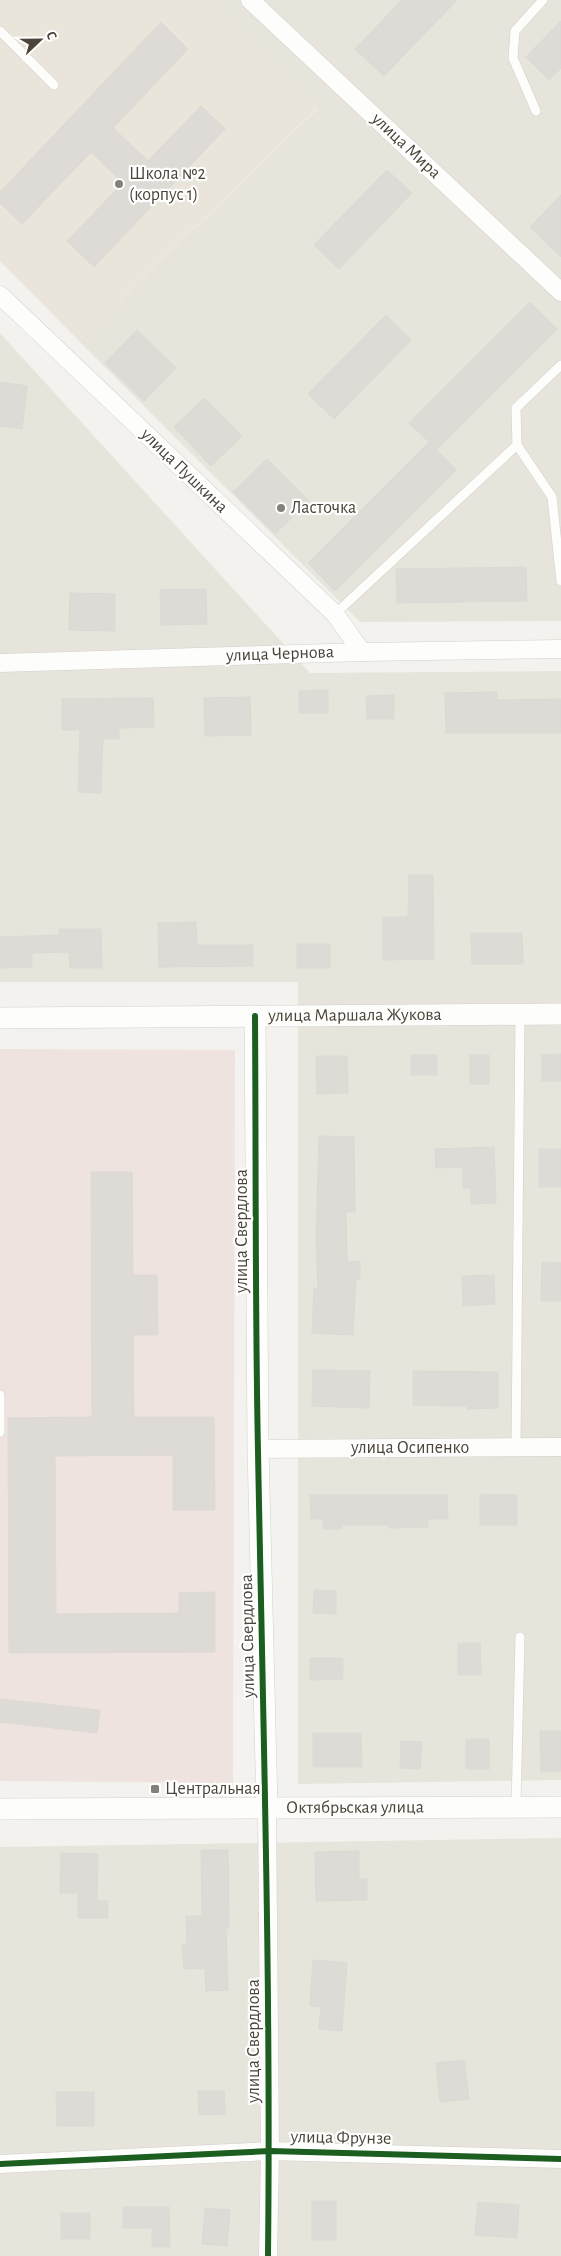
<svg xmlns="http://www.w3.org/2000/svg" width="561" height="2256" font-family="'Alegreya Sans',sans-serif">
<rect width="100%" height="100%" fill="#f4f2ee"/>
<g fill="#e7e4dc">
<polygon points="207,0 561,0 561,621 360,622 79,341 318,108"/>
<polygon points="0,333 310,673 561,671 561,1780 298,1784 298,982 0,982"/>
<polygon points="561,1838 561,2256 0,2256 0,1847"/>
</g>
<polygon fill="#eae5da" points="0,0 207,0 318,107 79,341 0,261"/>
<polygon fill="#eee3df" points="0,1049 235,1050 233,1783 0,1781"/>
<g fill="#dedbd6" stroke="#dcd9d4">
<polygon points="402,0 457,0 384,76 355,49"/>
<polygon points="561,21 561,68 549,80 526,57"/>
<polygon points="161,22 188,49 113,128 148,161 201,106 225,129 94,267 67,241 123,183 91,152 22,224 0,203 0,192"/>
<polygon points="387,170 412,193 339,269 314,245"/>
<polygon points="561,195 561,257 530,227"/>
<polygon points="530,302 557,329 436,450 434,447 456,470 335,591 308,563 429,442 409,423"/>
<polygon points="386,315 411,340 334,419 308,394"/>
<polygon points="137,330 176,368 144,401 105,363"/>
<polygon points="0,382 27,386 22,429 0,426"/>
<polygon points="204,398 242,436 211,466 174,427"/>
<polygon points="267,459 309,501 275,534 233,492"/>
<polygon points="526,567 527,601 397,603 396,569"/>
<polygon points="206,589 207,624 161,625 160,590"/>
<polygon points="70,593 115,594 115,631 69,630"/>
<polygon points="328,690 328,713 299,713 299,691"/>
<polygon points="497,692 497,700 561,699 561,733 446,733 445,693"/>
<polygon points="394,695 394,719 367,719 366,696"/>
<polygon points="250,697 251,735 205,736 204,698"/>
<polygon points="153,698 154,727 119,728 119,739 103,739 101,793 78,792 80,730 62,730 62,699"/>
<polygon points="409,875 433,875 434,959 383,960 383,917 408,917"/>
<polygon points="196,922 197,945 253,945 253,966 159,967 158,923"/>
<polygon points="59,929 101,929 102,968 70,968 69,952 32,953 32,967 0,968 0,937 59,935"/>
<polygon points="471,933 522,933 523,964 472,964"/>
<rect x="297" y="944" width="33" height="24"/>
<polygon points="561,1054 561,1081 542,1081 542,1055"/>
<rect x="411" y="1055" width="26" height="20"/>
<rect x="470" y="1055" width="19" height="29"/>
<polygon points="316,1056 347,1056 348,1093 317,1094"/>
<polygon points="319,1136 354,1137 355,1212 346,1212 347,1262 360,1261 360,1279 356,1279 353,1335 312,1333 314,1288 318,1288 316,1241"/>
<polygon points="494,1147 496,1203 471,1204 471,1188 463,1188 463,1167 436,1168 435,1149"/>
<rect x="539" y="1149" width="22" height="38"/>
<polygon points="91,1172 132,1172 133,1275 157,1275 158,1335 133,1335 134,1417 214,1417 215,1510 173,1510 173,1455 55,1456 56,1614 179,1613 179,1593 215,1592 215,1652 9,1653 8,1418 92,1417"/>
<polygon points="542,1262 561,1263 561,1301 541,1301"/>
<polygon points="494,1275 495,1304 463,1306 462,1276"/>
<polygon points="313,1370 370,1371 369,1408 312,1406"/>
<polygon points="413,1371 498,1372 498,1408 467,1409 467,1406 413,1405"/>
<polygon points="480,1494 517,1495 517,1525 480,1525"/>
<polygon points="310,1495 447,1495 448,1519 428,1519 428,1527 389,1528 389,1525 342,1525 342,1529 323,1529 323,1519 311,1519"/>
<polygon points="314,1590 336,1591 336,1614 313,1613"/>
<polygon points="458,1643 480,1643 481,1675 458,1675"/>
<polygon points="310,1658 343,1658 343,1679 310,1680"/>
<polygon points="0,1699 100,1710 97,1733 0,1722"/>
<polygon points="540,1731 561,1731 561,1771 541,1772"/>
<polygon points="313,1733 361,1733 362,1767 313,1767"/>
<rect x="466" y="1739" width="23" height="30"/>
<polygon points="401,1741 422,1742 420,1769 400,1768"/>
<polygon points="201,1850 228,1850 229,1928 226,1929 228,1990 206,1991 205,1968 184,1969 182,1944 187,1944 186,1916 202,1916"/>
<polygon points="359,1851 359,1879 367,1879 367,1900 316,1901 315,1852"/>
<polygon points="61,1853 98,1854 97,1901 108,1901 108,1918 78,1918 78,1893 60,1893"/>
<polygon points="313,1960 347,1963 342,2031 319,2029 321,2007 310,2006"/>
<polygon points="464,2060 469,2099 440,2102 436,2063"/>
<polygon points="198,2091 224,2091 225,2114 199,2115"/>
<polygon points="56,2092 94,2092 94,2126 57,2126"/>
<rect x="312" y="2201" width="24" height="39"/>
<polygon points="478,2202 519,2205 517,2238 475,2235"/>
<polygon points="123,2207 169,2207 170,2247 152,2247 152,2228 123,2228"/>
<polygon points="205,2208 230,2210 227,2246 202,2244"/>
<rect x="61" y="2213" width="29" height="26"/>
</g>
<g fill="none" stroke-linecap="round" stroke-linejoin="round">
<defs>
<g id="service">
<polyline points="0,31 54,85"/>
<polyline points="536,111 513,58 515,31 543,0"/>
<polyline points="517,445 552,497 561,581"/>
<polyline points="335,614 517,445 516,408 561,365"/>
<polyline points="0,1432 0,1395"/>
<polyline points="516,1448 520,1015"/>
<polyline points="516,1807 520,1637"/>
</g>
<g id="minor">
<polyline points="250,0 561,292"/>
<polyline points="0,295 335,614 362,652"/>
<polyline points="0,663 362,652 561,649"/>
<polyline points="258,1449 561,1447"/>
<polyline points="267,1807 270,2151 268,2256"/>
<polyline points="0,2164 270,2151 561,2159"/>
</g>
<g id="tertiary">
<polyline points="255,1016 258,1449 267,1807"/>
<path id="s1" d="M0,1018L561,1014"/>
<path id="s2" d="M0,1809L561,1807"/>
</g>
</defs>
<use href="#service" stroke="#d2d0cb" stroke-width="10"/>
<use href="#minor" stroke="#d2d0cb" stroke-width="19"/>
<use href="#tertiary" stroke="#d2d0cb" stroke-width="22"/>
<use href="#service" stroke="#fdfdfc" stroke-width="9"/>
<use href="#minor" stroke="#fdfdfc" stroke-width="18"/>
<use href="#tertiary" stroke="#fdfdfc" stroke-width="21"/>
<defs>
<g id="cycleway">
<path d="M255,1016C256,1161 255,1307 258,1452C263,1720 271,1988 268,2256"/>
<polyline points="0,2164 270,2151 561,2159"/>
</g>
</defs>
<use href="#cycleway" stroke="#fff" stroke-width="9"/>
<use href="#cycleway" stroke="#1b5e20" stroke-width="6"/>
</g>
<g fill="#868178" stroke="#fff" stroke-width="2">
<circle cx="119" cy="184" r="5"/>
<circle cx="281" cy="508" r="5"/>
<rect x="150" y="1784" width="10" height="10" rx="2.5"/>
</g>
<g text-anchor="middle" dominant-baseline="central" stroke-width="4.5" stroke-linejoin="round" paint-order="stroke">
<g font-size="18" fill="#4b4439" stroke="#fff">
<text transform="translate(406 146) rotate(43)">улица Мира</text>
<text transform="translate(184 471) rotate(44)">улица Пушкина</text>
<text transform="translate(280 654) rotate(-2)">улица Чернова</text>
<text stroke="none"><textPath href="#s1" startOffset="355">улица Маршала Жукова</textPath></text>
<text transform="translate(242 1231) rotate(-90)">улица Свердлова</text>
<text x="410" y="1448">улица Осипенко</text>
<text transform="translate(248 1636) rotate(-91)">улица Свердлова</text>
<text stroke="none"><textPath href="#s2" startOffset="355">Октябрьская улица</textPath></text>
<text transform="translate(254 2041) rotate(-90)">улица Свердлова</text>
<text transform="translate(341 2138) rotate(1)">улица Фрунзе</text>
</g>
<g font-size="18" fill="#4b4439" stroke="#fff" text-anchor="start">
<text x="129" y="174">Школа №2<tspan x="129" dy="21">(корпус 1)</tspan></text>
<text x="291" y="508">Ласточка</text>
<text x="165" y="1789">Центральная</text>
</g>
</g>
<g transform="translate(40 40) rotate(68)" stroke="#ffffff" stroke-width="4" paint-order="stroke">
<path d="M0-4L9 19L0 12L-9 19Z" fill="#4b4439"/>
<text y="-8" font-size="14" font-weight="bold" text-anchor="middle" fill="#4b4439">С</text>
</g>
</svg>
